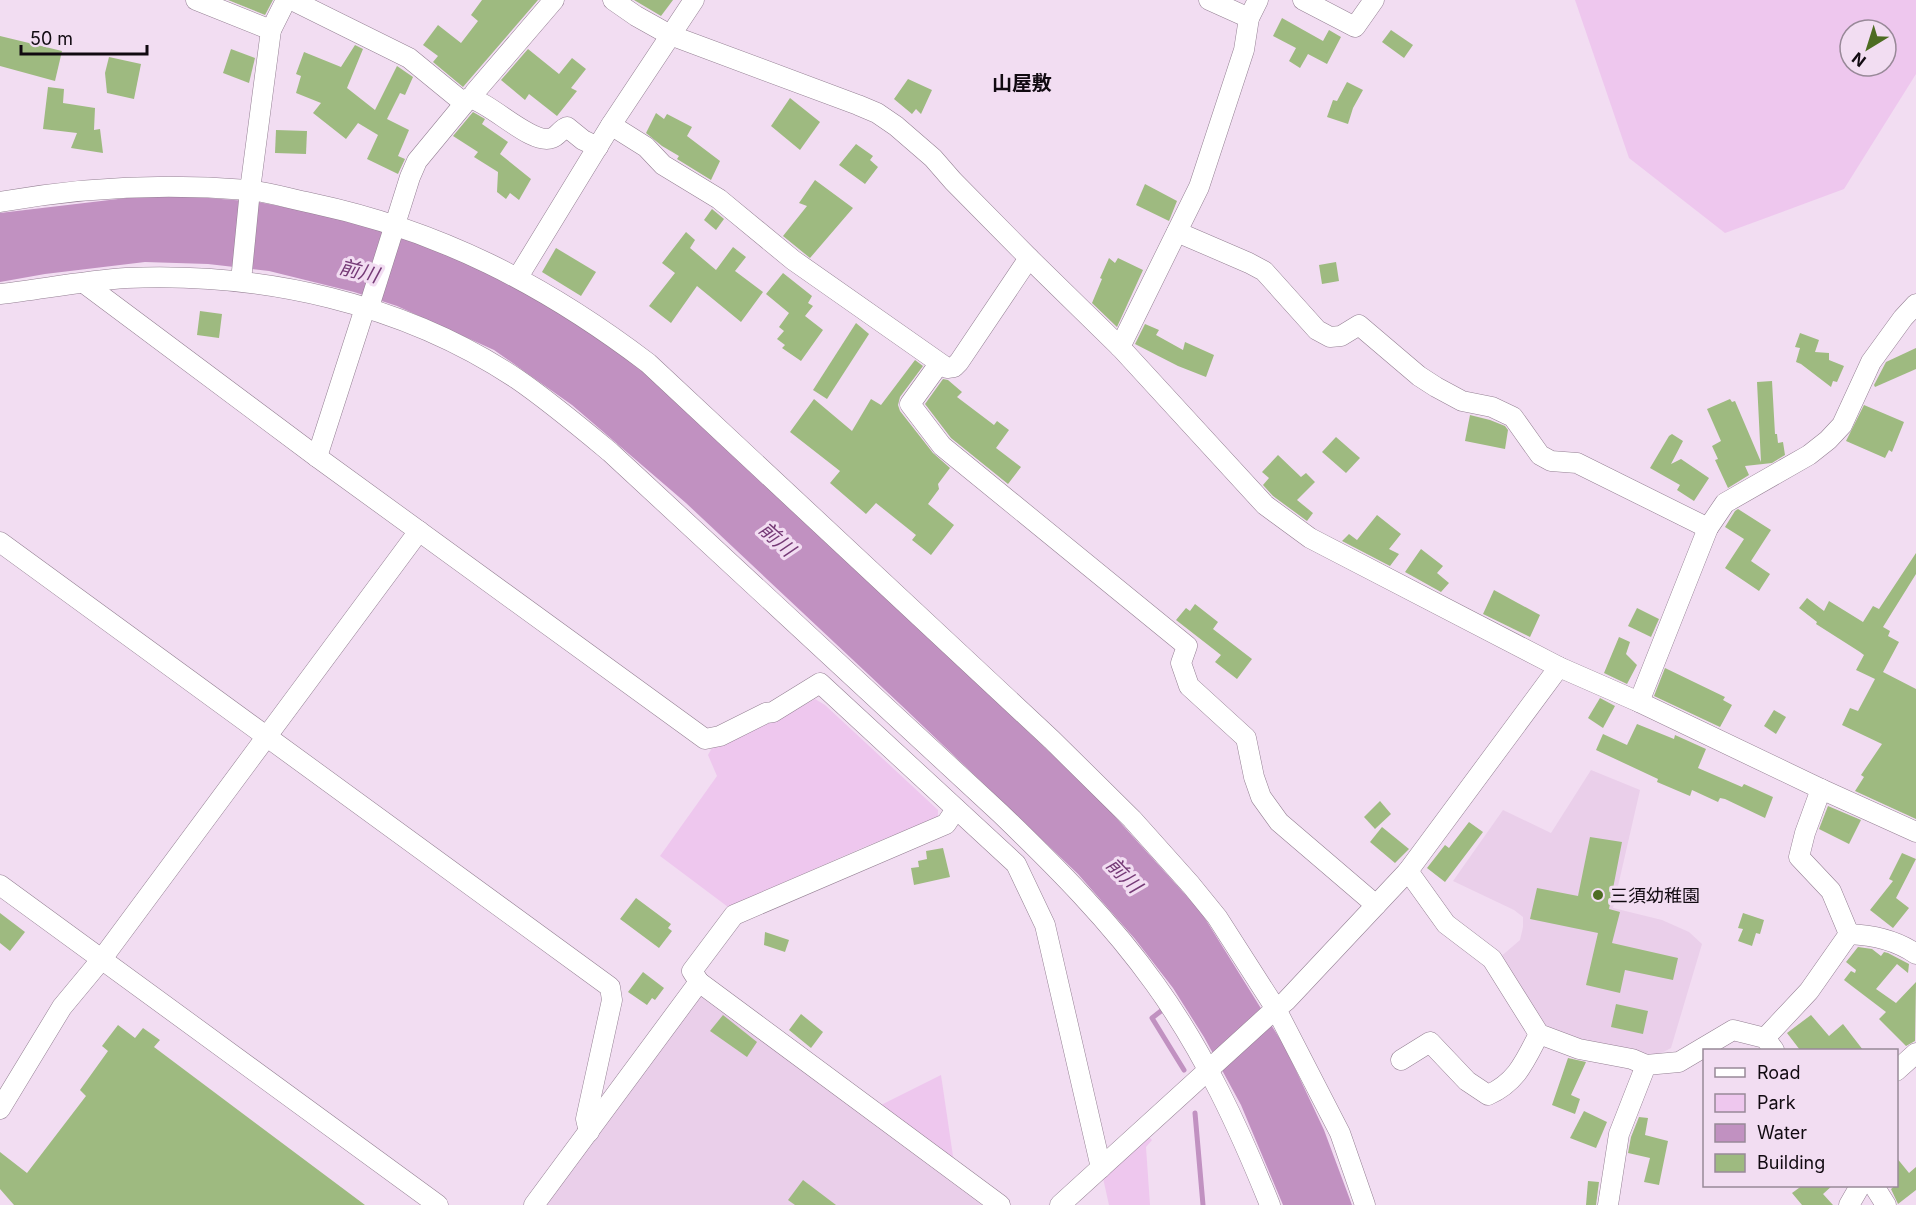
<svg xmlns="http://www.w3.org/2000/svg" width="1916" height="1205" font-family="Inter,'Noto Sans JP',sans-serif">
<rect width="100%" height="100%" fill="#f2ddf2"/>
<g fill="#eacfea">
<polygon points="1591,770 1640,790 1613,908 1662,920 1689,932 1702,944 1671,1048 1648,1060 1549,1034 1498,959 1520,940 1523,927 1523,917 1514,910 1453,881 1503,810 1551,833"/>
<polygon points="697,993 991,1205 542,1205"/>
</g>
<g fill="#eec7ee" fill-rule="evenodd">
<path d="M1575,0H1916V74L1844,189L1725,233L1629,158ZM1850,30H1886V66H1850Z"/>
<polygon points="815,699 825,705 938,810 938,817 862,848 728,907 660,856 717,776 708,755 712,748 770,719 776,721"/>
<polygon points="941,1075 954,1163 879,1106"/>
<polygon points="1149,1137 1152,1140 1146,1147 1150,1205 1109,1205 1103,1178"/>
</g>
<polygon fill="#c191c1" points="183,196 258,202 310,212 443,247 547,303 627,359 647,375 829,543 1080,781 1109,810 1201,912 1285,1047 1324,1130 1352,1205 1283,1205 1241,1105 1204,1037 1173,988 1135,939 1078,874 901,705 686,503 572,405 494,350 397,306 354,292 269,271 208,264 145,262 45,274 0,282 0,213 135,197"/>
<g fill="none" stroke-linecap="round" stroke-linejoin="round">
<g stroke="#c191c1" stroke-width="5">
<polyline points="1161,1011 1152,1018 1184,1070"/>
<polyline points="1195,1113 1203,1205"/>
</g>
</g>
<g fill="#9eba80">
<polygon points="228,0 273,0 265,15"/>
<polygon points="482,0 538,0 463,87 433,62 438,56 423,45 438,25 461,43 478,21 471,15"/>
<polygon points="634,0 673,0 661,16"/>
<polygon points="1282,18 1323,41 1329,30 1341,37 1327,64 1308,54 1300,68 1289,61 1296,48 1273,36"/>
<polygon points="1391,30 1413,45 1404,58 1382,42"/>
<polygon points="0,36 62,51 55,81 0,66"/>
<polygon points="355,45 363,49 347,88 375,110 397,66 413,77 405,95 400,93 387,119 409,130 398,156 405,159 398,174 367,159 378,135 358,123 346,139 313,113 321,103 296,93 301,76 296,74 304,52 341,67"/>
<polygon points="231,49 255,58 249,83 223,73"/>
<polygon points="528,49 559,74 572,58 586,69 571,88 577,91 557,116 529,94 525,100 501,80"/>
<polygon points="109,57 141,64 134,99 107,93 105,73"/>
<polygon points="908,79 932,90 921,114 916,109 912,114 894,99"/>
<polygon points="1347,82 1363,90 1353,108 1348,124 1327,117 1333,100 1337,101"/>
<polygon points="48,87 64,89 63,103 95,108 94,130 100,129 103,153 71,148 77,133 43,129"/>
<polygon points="790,98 820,122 800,150 771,126"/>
<polygon points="473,112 485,119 482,124 508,142 500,154 531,179 519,200 510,193 506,199 497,192 498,172 474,157 478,152 453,136"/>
<polygon points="656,113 664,119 667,114 692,127 687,136 720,161 711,180 677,159 679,156 662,146 646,133"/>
<polygon points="276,130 307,131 306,154 275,153"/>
<polygon points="856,144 873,156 870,160 878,167 865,184 839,165"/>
<polygon points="815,180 853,208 810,258 783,236 807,206 799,203"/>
<polygon points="1145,184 1177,201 1169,221 1136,205"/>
<polygon points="712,209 724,219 716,230 704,220"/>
<polygon points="686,232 695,240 690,248 716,270 733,247 746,257 735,271 763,292 741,322 697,286 671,323 649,306 675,273 662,263"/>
<polygon points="556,248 596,272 581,296 542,272"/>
<polygon points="1109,258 1115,263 1118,258 1143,270 1117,327 1092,303 1102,279 1100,278"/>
<polygon points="1336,262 1339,281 1322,284 1319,265"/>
<polygon points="783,273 812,296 808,303 813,306 805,316 823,330 801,361 782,348 785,345 777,339 784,331 779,327 789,313 766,294"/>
<polygon points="200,311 222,314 219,338 197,335"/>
<polygon points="856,323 869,334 827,399 813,390"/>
<polygon points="1145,324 1159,330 1156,335 1183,350 1185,342 1214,355 1206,377 1178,366 1135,344"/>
<polygon points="1800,333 1819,340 1815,352 1829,353 1829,360 1844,366 1837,382 1833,381 1831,387 1801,364 1796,362 1800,348 1795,347"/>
<polygon points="1916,348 1916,369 1875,387 1874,385 1886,362"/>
<polygon points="915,360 923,366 900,397 898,405 900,411 933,453 950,468 938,484 939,489 928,504 954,525 931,555 912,540 916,535 876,503 866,514 830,483 840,471 790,432 814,399 852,431 871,399 881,405"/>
<polygon points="943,379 948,380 962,392 957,397 994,425 997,421 1009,430 996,448 1021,467 1008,484 951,438 925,404"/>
<polygon points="1772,381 1775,434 1777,434 1778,443 1783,442 1785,455 1772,463 1745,466 1749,475 1728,488 1715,460 1718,459 1712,446 1721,441 1707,409 1730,399 1732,402 1735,401 1761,462 1757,382"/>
<polygon points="1864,405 1904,422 1892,452 1889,450 1885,458 1846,441"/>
<polygon points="1470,415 1490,420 1505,426 1508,430 1505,449 1465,441"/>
<polygon points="1672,434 1683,441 1671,464 1681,459 1709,478 1694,501 1677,490 1680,485 1650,468 1669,436"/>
<polygon points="1336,437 1360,458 1346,473 1322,452"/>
<polygon points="1278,455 1301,477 1306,473 1315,482 1297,500 1313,513 1307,521 1273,496 1263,485 1269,478 1262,472"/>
<polygon points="1738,509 1771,530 1751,561 1770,574 1759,591 1725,568 1744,539 1725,527 1735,511"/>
<polygon points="1377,515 1401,534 1389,549 1399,554 1390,566 1342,541 1349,534 1357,540"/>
<polygon points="1421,549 1443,566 1437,573 1449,583 1441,592 1405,572"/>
<polygon points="1916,553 1916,574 1883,627 1890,631 1888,636 1899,642 1883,672 1916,689 1916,819 1855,791 1864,777 1861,775 1882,744 1842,725 1850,708 1858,711 1875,679 1856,670 1864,655 1860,652 1816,624 1817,622 1799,608 1807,598 1824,611 1829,601 1863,622 1873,606 1879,609"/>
<polygon points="1494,590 1540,615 1530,637 1483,614"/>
<polygon points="1195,604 1218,622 1213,629 1252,659 1237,679 1215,662 1221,655 1176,620 1186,608 1190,611"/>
<polygon points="1637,608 1659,619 1651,637 1628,626"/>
<polygon points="1619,637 1630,642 1626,654 1637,665 1627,684 1604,673"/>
<polygon points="1665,668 1725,697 1723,700 1732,705 1720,727 1654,696"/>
<polygon points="1600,698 1615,706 1603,728 1588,718"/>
<polygon points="1774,710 1786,717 1776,734 1764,726"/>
<polygon points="1637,724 1674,739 1675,735 1706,749 1698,768 1742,787 1744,784 1773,797 1765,818 1725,799 1720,798 1718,802 1692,790 1690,796 1657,782 1658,779 1596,750 1603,734 1627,745"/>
<polygon points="1380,801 1391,814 1375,829 1364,817"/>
<polygon points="1828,806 1861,820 1849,844 1819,829"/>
<polygon points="1469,822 1483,832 1445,882 1427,868 1445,845 1449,848"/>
<polygon points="1382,827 1409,849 1395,863 1370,842"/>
<polygon points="1590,837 1622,842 1609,909 1620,912 1612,943 1678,958 1673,980 1625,970 1620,993 1586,985 1598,933 1530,919 1537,888 1578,896"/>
<polygon points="943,848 950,877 914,885 911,868 919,867 918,861 927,859 926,851"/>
<polygon points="1902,853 1916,859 1896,898 1909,908 1893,928 1870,910 1893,881 1889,879"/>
<polygon points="636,898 671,924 668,928 672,931 659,948 620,919"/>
<polygon points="0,913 25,932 10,951 0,943"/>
<polygon points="1743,913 1764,920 1760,934 1756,933 1752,946 1738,941 1743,929 1738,928"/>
<polygon points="765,932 789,940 785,952 764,945"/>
<polygon points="1858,947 1872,949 1881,956 1884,952 1888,953 1909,964 1908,973 1897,964 1876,989 1896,1003 1916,982 1915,1041 1906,1046 1879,1019 1886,1012 1844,980 1851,971 1855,973 1856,970 1846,962"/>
<polygon points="643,972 664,988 655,1000 652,998 647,1005 628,992"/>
<polygon points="1616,1004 1648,1011 1643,1034 1611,1027"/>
<polygon points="801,1014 823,1032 811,1048 789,1030"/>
<polygon points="723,1015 757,1042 747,1057 710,1031"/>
<polygon points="1811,1015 1829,1036 1843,1024 1863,1050 1800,1050 1787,1033"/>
<polygon points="118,1025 135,1038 143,1028 160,1040 154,1047 365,1205 14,1205 0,1189 0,1152 27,1173 86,1096 80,1090 108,1051 102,1046"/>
<polygon points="1568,1058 1586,1062 1571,1095 1580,1099 1575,1114 1552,1105"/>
<polygon points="1584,1111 1607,1122 1596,1148 1570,1138"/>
<polygon points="1639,1117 1648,1118 1645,1135 1668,1141 1659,1185 1644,1182 1650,1158 1628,1153 1631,1137"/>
<polygon points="1896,1157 1909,1173 1916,1167 1916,1190 1898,1204 1891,1189 1896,1185"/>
<polygon points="803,1180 836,1205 795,1205 788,1200"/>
<polygon points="1588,1181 1599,1182 1596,1205 1586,1205"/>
<polygon points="1803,1185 1833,1185 1823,1194 1833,1205 1802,1205 1792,1193"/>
</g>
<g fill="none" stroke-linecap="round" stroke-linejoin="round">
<defs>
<g id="minor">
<polyline points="196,0 271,30"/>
<polyline points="292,0 409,58 464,103"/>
<polyline points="613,0 636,16 670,35 858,105 877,113 896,126 933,158 953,181 1029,258 1120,347 1265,505 1310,538 1559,667 1639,702 1821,789 1916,832"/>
<polyline points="1209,0 1249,18"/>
<polyline points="1303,0 1355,27 1374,0"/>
<polyline points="472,98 475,92 554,0"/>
<polyline points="611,125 646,147 663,165 719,199 793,260 947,368 954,367 959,362 1029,258"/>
<path d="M0,202C82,187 165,183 248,190C269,192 290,199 311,203C439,230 544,284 648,363L1052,740L1132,819L1191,885L1217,917L1276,1009L1340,1133L1365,1205"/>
<polyline points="1177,232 1249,263 1264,271 1317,330 1330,337 1341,336 1359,325 1419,376 1436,387 1462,401 1492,407 1513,417 1540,455 1551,461 1577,463 1708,528"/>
<polyline points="518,277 611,125 694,0"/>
<polyline points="241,281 250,190 271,30 286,0"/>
<polyline points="84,283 317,457 705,739 720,736 766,713 773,712 820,683 1016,864 1045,925 1101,1168"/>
<path d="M0,294C42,289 84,281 126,278C262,272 403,303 517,379C549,401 580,427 610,452L1000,813C1055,866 1110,921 1155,984C1204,1052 1239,1128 1270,1205"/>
<path d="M368,310L410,177L417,161L469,98C492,103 532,146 552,138C558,136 561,129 567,127L583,140L598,147"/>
<polyline points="1120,347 1199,187 1244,50 1249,18 1258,0"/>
<polyline points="939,364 910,404 942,446 1187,646 1181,663 1189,686 1246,738 1254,777 1261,797 1279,822 1376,905"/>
<polyline points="317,457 365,308"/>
<polyline points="0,542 610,987 612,1000 586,1119 589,1132"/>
<polyline points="1639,702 1708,528 1725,503 1809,455 1828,440 1842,425 1871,362 1903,318 1916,304"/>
<polyline points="1408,871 1446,924 1492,959 1539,1034 1579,1049 1632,1059 1646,1065"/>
<polyline points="0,885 438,1205"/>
<path d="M1849,934C1873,935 1896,940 1916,954"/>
<polyline points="699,982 692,971 734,915 946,824 956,809"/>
<polyline points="1765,1038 1809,991 1849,934 1831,891 1799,857 1805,833 1821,789"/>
<path d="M1401,1060L1430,1042L1467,1081L1488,1095C1517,1082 1525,1061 1539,1034"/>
<polyline points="1896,1071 1916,1053"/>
<polyline points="0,1109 62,1007 101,960 419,531"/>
<polyline points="1874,1186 1886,1205"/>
<polyline points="534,1205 699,982 1000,1205"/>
<polyline points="1060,1205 1272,1012 1286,1001 1408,871 1559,667"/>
<polyline points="1608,1205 1619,1134 1646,1065 1679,1062 1733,1030 1765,1038 1774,1050"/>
<polyline points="1849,1205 1860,1186"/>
</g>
</defs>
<use href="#minor" stroke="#948093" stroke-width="21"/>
<use href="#minor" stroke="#fff" stroke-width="20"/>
</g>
<circle fill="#4d6c22" stroke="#f2ddf2" stroke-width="2" cx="1598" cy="895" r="6"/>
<g text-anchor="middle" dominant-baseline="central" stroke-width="6" stroke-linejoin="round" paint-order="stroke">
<g font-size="18" fill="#110a11" stroke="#f2ddf2" text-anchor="start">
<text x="1610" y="895">三須幼稚園</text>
</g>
<g font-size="20" font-weight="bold" fill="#110a11" stroke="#f2ddf2">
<text x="1022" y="83">山屋敷</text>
</g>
<g font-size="20" font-style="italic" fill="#753a76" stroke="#f2ddf2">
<text transform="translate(359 271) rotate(14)">前川</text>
<text transform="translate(777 539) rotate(42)">前川</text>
<text transform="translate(1124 875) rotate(46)">前川</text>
</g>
</g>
<rect x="1703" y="1049" width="195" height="138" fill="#f2ddf2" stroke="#988998" stroke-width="1.5"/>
<rect x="1715" y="1068" width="30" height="9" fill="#ffffff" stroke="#988998" stroke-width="1.5"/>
<text x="1757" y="1079" font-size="18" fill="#110a11">Road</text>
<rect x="1715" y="1094" width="30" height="18" fill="#eec7ee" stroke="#988998" stroke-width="1.5"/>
<text x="1757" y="1109" font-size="18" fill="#110a11">Park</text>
<rect x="1715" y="1124" width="30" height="18" fill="#c191c1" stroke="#988998" stroke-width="1.5"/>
<text x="1757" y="1139" font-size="18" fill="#110a11">Water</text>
<rect x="1715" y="1154" width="30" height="18" fill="#9eba80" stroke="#988998" stroke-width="1.5"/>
<text x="1757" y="1169" font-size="18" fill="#110a11">Building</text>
<g transform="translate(1868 48) rotate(218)"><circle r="28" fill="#f2ddf2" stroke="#988998" stroke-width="1.5"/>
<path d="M0-4.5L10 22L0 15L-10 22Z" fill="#4d6c22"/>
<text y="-9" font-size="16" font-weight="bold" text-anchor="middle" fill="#110a11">N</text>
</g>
<path d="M21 45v9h126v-9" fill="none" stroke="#110a11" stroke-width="3"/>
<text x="30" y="45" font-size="18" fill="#110a11" stroke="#f2ddf2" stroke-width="4.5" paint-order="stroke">50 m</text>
</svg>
